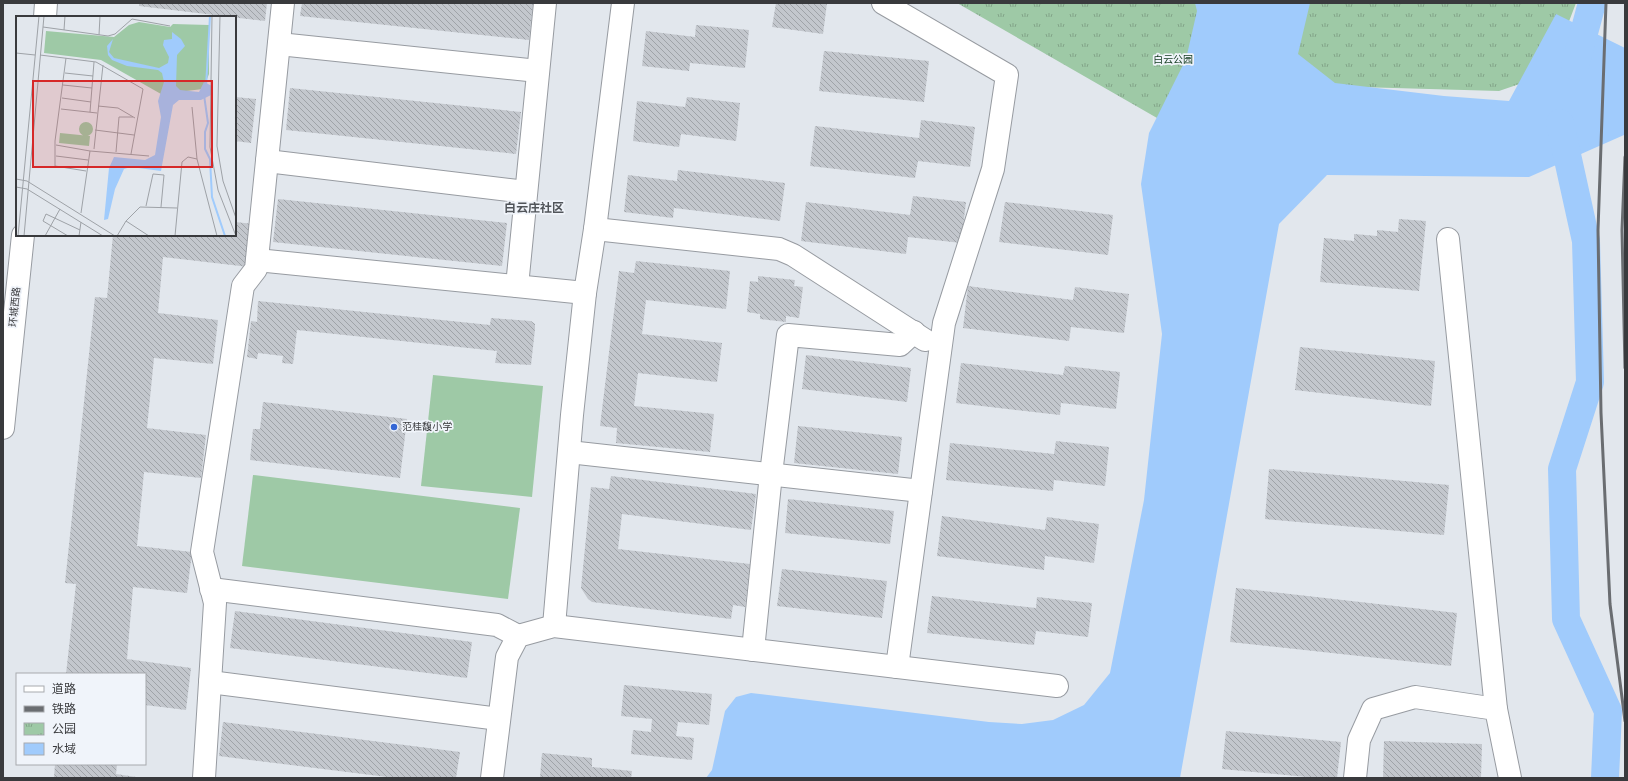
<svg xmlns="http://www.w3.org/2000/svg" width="1628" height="781" font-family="'Nunito Sans','Noto Sans SC',sans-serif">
<defs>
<pattern id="park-tufts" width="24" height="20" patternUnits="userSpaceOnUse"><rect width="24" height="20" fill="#9ec9a6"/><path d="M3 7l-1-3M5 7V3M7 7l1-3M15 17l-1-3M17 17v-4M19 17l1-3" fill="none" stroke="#82a488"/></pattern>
<pattern id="building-back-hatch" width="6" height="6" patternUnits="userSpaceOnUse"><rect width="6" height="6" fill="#c3c7cd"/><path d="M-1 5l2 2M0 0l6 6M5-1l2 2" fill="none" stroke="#9fa3a8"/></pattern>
</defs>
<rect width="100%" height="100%" fill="#e2e7ed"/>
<polygon fill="url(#park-tufts)" points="957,3 1576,3 1549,74 1499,91 1324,86 1164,122"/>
<g fill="#9ec9a6">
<polygon points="433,375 543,386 532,497 421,486"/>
<polygon points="253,475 520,508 508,599 242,566"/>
</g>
<polygon fill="#a0cbfc" points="1195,3 1310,3 1298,54 1335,83 1444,96 1509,101 1556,14 1625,48 1624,135 1529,177 1327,175 1279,224 1180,778 706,778 712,770 725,711 736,697 751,693 989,722 1022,724 1053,720 1084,705 1110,673 1144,500 1162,334 1141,184 1149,133 1186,59 1197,11"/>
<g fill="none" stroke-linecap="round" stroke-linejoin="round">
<g stroke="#a0cbfc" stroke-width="28">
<polyline points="1575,66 1592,3"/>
<polyline points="1560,123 1586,241 1590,382 1562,469 1566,619 1608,711 1605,778"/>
</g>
</g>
<g fill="url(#building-back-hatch)">
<polygon points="139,3 267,3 265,21 139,6"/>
<polygon points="302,3 533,3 529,40 300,16"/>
<polygon points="776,3 827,3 823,34 772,27"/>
<polygon points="696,25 749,30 745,68 690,63 689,71 642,66 646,31 695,37"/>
<polygon points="824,51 929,61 924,102 819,91"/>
<polygon points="290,88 521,112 516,154 286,130"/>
<polygon points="235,97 256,99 251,143 235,141"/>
<polygon points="687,97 740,103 736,141 681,134 679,147 633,141 637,101 685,107"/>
<polygon points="921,120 975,127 970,167 918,161 915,178 810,166 815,126 919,138"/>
<polygon points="678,170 785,183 780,221 674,208 673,218 624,212 628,175 677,181"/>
<polygon points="913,196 966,202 961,243 908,237 906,254 801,241 806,202 910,215"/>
<polygon points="278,199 507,223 502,266 273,242"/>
<polygon points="1005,202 1113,215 1108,255 999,242"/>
<polygon points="1399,219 1426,221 1419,291 1320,282 1324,238 1354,241 1354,234 1377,236 1377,230 1398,232"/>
<polygon points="235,222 254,224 249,267 163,257 158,313 218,320 213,364 154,358 147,428 206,435 201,478 144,472 137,546 192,552 187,593 133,587 127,659 191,668 186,710 145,705 145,674 66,674 76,584 65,583 95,297 107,298 113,235 235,235"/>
<polygon points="636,261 730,271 726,309 646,300 642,334 722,343 717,382 638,373 634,406 714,414 710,452 616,443 617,428 600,426 619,271 634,273"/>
<polygon points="758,276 795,280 794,286 803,287 799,318 786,316 786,322 760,319 760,314 747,312 750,281 758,282"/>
<polygon points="968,286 1073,300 1075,287 1129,294 1124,333 1071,327 1069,341 963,328"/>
<polygon points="258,301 490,325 491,318 531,321 535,324 535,329 531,365 495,363 497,351 297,330 293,364 282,363 283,356 258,353 257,359 247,357 251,321 257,322"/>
<polygon points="1300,347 1435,361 1431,406 1295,390"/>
<polygon points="806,355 911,368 907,402 802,389"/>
<polygon points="961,363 1063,375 1065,366 1120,372 1116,409 1061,403 1060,415 956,403"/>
<polygon points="263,402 407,419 400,478 250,460 253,429 260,429"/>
<polygon points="798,426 902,437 898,474 794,463"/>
<polygon points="1056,441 1109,447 1105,486 1054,480 1053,491 946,480 950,443 1054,454"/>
<polygon points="1269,469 1449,485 1444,535 1265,519"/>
<polygon points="611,476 756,494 751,530 622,514 618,549 750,564 745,607 733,605 731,619 592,602 588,599 581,588 591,487 609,489"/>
<polygon points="788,499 894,511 890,544 785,533"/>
<polygon points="942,516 1045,530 1047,517 1099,524 1094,563 1045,556 1044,570 937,556"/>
<polygon points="782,569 887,581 882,618 777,606"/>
<polygon points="1236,588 1457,613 1451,666 1230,642"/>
<polygon points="932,596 1036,608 1037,597 1092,603 1088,637 1036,631 1034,645 927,633"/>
<polygon points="235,611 472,642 467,678 230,648"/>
<polygon points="624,685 712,694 709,725 678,722 676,736 694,738 692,760 631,754 633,730 651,732 652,719 621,716"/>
<polygon points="223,722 460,752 456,778 395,778 219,756"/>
<polygon points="1226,731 1341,742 1337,778 1317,778 1222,769"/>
<polygon points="1384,741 1482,744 1481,778 1383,778"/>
<polygon points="542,753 592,758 592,767 632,771 631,778 540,778"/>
<polygon points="55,764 117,764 116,774 143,778 54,778"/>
</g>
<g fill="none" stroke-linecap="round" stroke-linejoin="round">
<defs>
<g id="minor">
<polyline points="883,3 1007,75 993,169 944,323 897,667"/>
<polyline points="279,44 538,71"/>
<polyline points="267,161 526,192"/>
<polyline points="595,229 779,249 793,255 925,340"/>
<polyline points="1448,239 1496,709"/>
<polyline points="257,260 585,293"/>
<polyline points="517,286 545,3"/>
<polyline points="569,452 921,491"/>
<polyline points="211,589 497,625 518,636"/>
<polyline points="554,626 572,415 585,293 595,229 623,3"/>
<polyline points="753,650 771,474 788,335 900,345 914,332"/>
<polyline points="210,682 499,719"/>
<polyline points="204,778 215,603 202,552 243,286 256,269 283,3"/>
<polyline points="492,778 507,657 518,636 554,626 1057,686"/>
<polyline points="1355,778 1359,740 1373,709 1415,697 1496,709 1510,778"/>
</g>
<g id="major">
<polyline points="45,17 46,3"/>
<polyline points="3,428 23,235"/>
</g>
</defs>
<use href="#minor" stroke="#979ba1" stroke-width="24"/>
<use href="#major" stroke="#979ba1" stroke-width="24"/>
<use href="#minor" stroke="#fff" stroke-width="22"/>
<use href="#major" stroke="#fff" stroke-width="22"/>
<g stroke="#6a6d71" stroke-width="3">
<polyline points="1606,3 1598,230 1601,413 1610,604 1625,721"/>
<polyline points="1625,157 1622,230 1625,368"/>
</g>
</g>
<circle fill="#3466d5" stroke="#f0f4fa" stroke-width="1.5" cx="394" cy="427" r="4"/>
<g text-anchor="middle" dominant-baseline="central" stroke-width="3.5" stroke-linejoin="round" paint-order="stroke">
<g font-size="10" fill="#10391d" stroke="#f0f4fa">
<text x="1173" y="60">白云公园</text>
</g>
<g font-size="10" fill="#393a3d" stroke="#f0f4fa">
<text transform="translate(15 307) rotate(-84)">环城西路</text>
</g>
<g font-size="10" fill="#393a3d" stroke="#f0f4fa" text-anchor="start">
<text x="402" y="427">范桂馥小学</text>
</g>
<g font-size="12" font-weight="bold" fill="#51555a" stroke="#f0f4fa">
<text x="534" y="208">白云庄社区</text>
</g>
</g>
<g transform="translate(16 16)">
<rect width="220" height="220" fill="#e2e7ed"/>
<path d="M123,6L154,11L157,8L193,9V58L187,73L145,78L85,44L28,37L30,15L98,21L113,9Z" fill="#9ec9a6"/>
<path d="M63 113a7 7 0 1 1 14 0a7 7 0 1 1-14 0ZM44,117L74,120L73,130L43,127Z" fill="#9ec9a6"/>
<path d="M156,16L165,23L169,30L161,39L160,70L164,74L183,76L188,66L196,70L195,79L185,84H163L157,89L145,155L115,151L108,153L99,173L92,203L88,204L93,152L98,141L129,144L139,139L145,101L142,85L148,66L146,57L142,54L111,50L96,44L92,39L91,30L97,23L93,36L98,42L143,52L152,47L153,41L147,29L148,24L156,23Z" fill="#a0cbfc"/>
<path fill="none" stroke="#a0cbfc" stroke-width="2" d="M190,71L194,0M188,79L192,107L189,116V133L194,143L196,181L209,220"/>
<path fill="none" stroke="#9ea2a7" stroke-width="1" d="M50,0H68M196,0L194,131L202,174L220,220M204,0L201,130L207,165L220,202M27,11L92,20L99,18L116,3L154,10M48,14L49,0M83,19L84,0M0,37L19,39M24,39L80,46L127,73L115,138M50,42L39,125V150L70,155M49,57L77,60M47,69L76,72M46,82L75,86M82,90L102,92L119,102M176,91L181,143M45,93L81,97M74,96L78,46M79,114L118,119M40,129L74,135M78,133L87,49M100,136L103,101H117M40,140L72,144M0,163L11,165L99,220M0,171L11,173L87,220M130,190L137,158L148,159L145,191M65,197L74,135L133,140M110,205L133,220M2,220L23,0M8,220L28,0M29,220L44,193M52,220L27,205L30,198L64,214M63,220L65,206M101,220L110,205L124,191L161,192M159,220L166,146L172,141L181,143L201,220"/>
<path fill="#d62828" fill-opacity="0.15" stroke="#d62828" stroke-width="2" d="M17,65H196V151H17Z"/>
<rect width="220" height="220" fill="none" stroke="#393a3d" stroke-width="2"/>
</g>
<rect width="1628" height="781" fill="none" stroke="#393a3d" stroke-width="8"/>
<rect x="16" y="673" width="130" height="92" fill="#f0f4fa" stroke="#a7aaae"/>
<rect x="24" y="686" width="20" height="6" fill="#ffffff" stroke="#a7aaae"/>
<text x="52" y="693" font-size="12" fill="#393a3d">道路</text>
<rect x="24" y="706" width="20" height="6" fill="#6a6d71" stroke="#a7aaae"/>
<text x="52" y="713" font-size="12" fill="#393a3d">铁路</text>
<rect x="24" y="723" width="20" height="12" fill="url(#park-tufts)" stroke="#a7aaae"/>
<text x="52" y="733" font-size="12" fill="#393a3d">公园</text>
<rect x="24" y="743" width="20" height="12" fill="#a0cbfc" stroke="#a7aaae"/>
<text x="52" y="753" font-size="12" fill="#393a3d">水域</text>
</svg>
